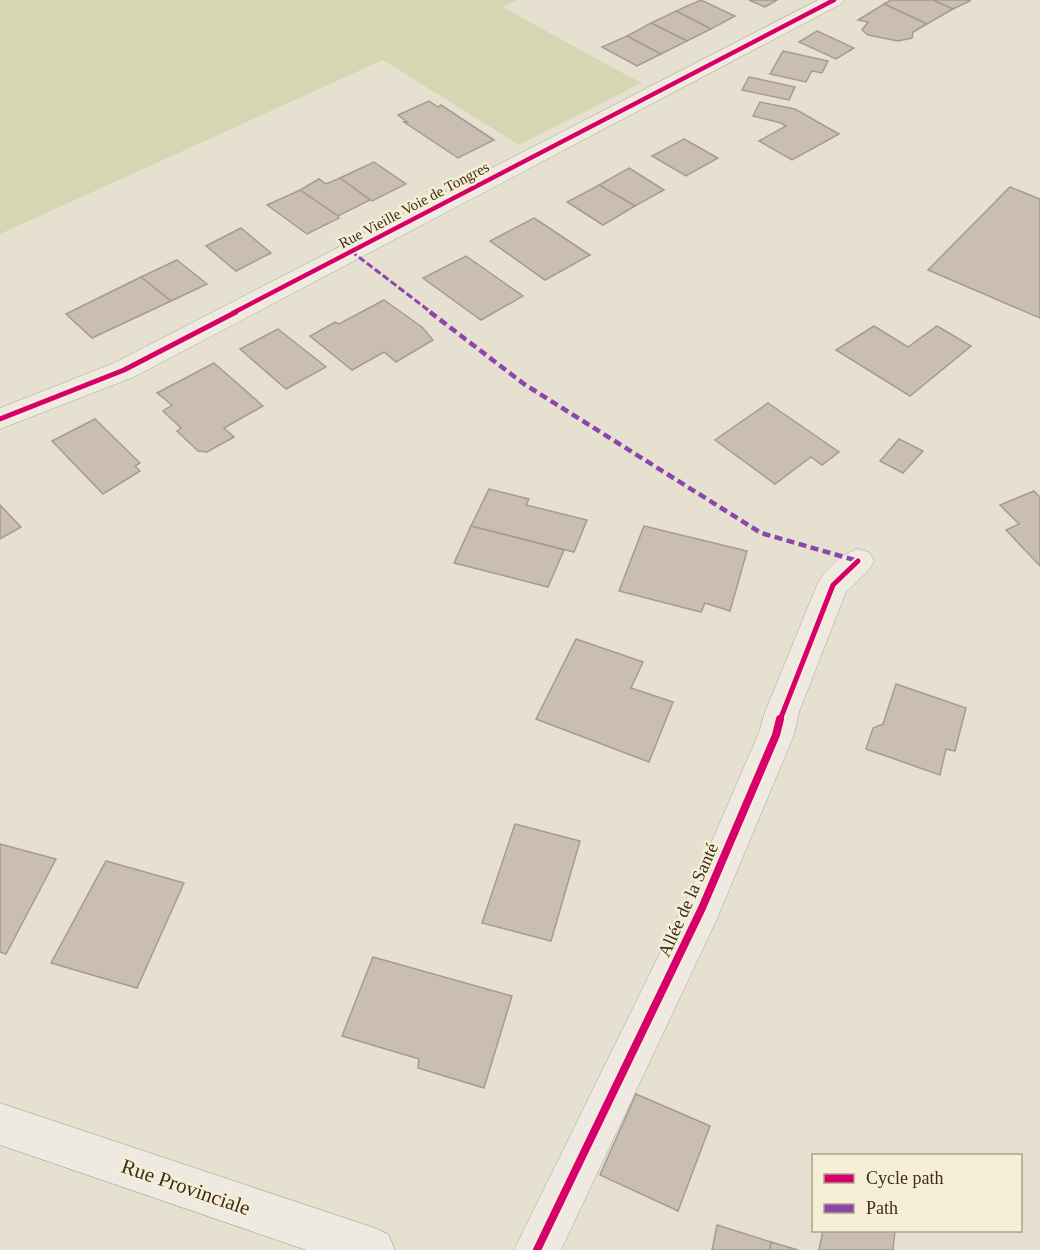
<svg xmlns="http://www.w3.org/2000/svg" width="1040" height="1250" font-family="'Times New Roman',serif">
<rect width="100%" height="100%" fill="#e6e0d0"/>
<polygon fill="#d6d7b2" points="0,0 518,0 502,7 641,83 519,145 383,60 0,234"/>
<g fill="#cabeb0" stroke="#a79b8f" stroke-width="1.5">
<polygon points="701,0 735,16 711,29 676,11"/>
<polygon points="749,0 777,0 765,7"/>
<polygon points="891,0 933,0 953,9 927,24 884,4"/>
<polygon points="933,0 969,0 970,1 953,9"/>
<polygon points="884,4 927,24 913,32 912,38 898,41 868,35 862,30 868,22 858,20"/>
<polygon points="676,11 711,29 687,41 651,23"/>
<polygon points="651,23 687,41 661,54 627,36"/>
<polygon points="817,31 854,48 836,59 799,42"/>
<polygon points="627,36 661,54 637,66 602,47"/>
<polygon points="783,51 828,61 822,73 812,71 806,82 770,74"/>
<polygon points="749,77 795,87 789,100 742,90"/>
<polygon points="429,101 438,107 441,105 494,140 458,158 404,122 407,122 398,115"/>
<polygon points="760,102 795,109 839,134 792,160 759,141 786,126 781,123 753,116"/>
<polygon points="684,139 718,158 686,176 652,156"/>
<polygon points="374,162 406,184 372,201 340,178"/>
<polygon points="629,168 664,190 635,206 599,185"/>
<polygon points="340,178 370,200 338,216 300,190 319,179 326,184"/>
<polygon points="599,185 635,206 603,225 567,202"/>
<polygon points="1010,187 1040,199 1040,318 928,270"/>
<polygon points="300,190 338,216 339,218 307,234 267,205"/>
<polygon points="534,218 590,255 545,280 490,241"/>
<polygon points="241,228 271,253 236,271 206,246"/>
<polygon points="466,256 523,296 481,320 423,278"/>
<polygon points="177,260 207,284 171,301 141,277"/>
<polygon points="141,277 171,301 92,338 66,314"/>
<polygon points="384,300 422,327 433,340 396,362 384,352 352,370 310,336 335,322 339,324"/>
<polygon points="874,326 908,347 937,326 971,346 910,396 836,350"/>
<polygon points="278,329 326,367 286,389 240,349"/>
<polygon points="214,363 263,406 224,428 234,437 207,452 198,451 177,431 181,428 163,411 172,405 157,393"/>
<polygon points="768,403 839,452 822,465 811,457 775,484 715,440"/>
<polygon points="95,419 140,463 135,466 140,471 103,494 52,441"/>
<polygon points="899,439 923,451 903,473 880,461"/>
<polygon points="489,489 529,499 526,505 587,520 574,552 471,526"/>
<polygon points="1034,491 1040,497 1040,566 1006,530 1019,524 1000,505"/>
<polygon points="0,505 21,527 0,539"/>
<polygon points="471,526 564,550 548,587 454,563"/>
<polygon points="644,526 747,551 730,611 705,603 701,612 619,591"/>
<polygon points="576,639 643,662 631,688 673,702 649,762 536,719"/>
<polygon points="896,684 966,708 955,751 946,749 940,775 866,749 873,728 883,724"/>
<polygon points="515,824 580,841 551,941 482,923"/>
<polygon points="0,844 56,859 6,954 0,952"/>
<polygon points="106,861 184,883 137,988 51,963"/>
<polygon points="373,957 512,996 484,1088 418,1068 419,1059 342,1036"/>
<polygon points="636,1094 710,1126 678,1211 600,1175"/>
<polygon points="717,1225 771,1242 770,1250 712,1250"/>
<polygon points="823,1230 895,1230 893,1250 819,1250"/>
<polygon points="771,1242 798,1250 770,1250"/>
</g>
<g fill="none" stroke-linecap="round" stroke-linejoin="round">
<defs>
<g id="minor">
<polygon points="818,0 844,0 841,4 134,377 0,429 0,408 114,363"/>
<path d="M858,549L869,552L874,561L869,570L846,592L799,712L794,735L716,921L561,1250H514L688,896L758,735L765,712L817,585C825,569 841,554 858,549Z"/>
</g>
<polygon id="secondary" points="0,1103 372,1227 388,1234 395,1250 306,1250 0,1145"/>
</defs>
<use href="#minor" stroke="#aca598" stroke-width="1"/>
<use href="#secondary" stroke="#9b9488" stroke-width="1"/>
<use href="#minor" fill="#eeeae1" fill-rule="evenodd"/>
<use href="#secondary" fill="#eeeae1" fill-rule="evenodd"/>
<polyline stroke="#8e44ad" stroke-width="3" stroke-dasharray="7 3" stroke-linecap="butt" points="351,251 432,313"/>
<polyline stroke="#8e44ad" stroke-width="4.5" stroke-dasharray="8 4.5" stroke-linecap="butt" points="430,312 524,384 761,533 858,561"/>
<defs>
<polyline id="cycleway-far2" points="233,313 834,0"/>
<g id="cycleway-far1">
<polyline points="0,419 124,370 236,312"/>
<polyline points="780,720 833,585 858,561"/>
</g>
<polyline id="cycleway" points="537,1250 702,908 776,735 780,719"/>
</defs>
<use href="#cycleway-far2" stroke="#f7eed6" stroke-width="8"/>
<use href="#cycleway-far1" stroke="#f7eed6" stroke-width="9"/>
<use href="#cycleway" stroke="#f7eed6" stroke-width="11"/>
<use href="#cycleway-far2" stroke="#d6006c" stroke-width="4.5"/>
<use href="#cycleway-far1" stroke="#d6006c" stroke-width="5"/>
<use href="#cycleway" stroke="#d6006c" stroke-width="8"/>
</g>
<g text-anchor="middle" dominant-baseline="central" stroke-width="5" stroke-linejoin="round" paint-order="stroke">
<g font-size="15" fill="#3c2d1f" stroke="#f7eed6">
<text transform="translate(414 205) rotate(-28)">Rue Vieille Voie de Tongres</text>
</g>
<g font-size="18" fill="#3c2d1f" stroke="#f7eed6">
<text transform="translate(688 900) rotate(-66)">Allée de la Santé</text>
</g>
<g font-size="21" fill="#3c2d1f" stroke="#f7eed6">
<text transform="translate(186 1187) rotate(19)">Rue Provinciale</text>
</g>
</g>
<rect x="812" y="1154" width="210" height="78" fill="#f7eed6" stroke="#aca18d" stroke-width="1.5"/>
<rect x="824" y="1174" width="30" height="9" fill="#d6006c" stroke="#aca18d" stroke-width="1.5"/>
<text x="866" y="1184" font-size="18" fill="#3c2d1f">Cycle path</text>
<rect x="824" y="1204" width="30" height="9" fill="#8e44ad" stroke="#aca18d" stroke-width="1.5"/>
<text x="866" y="1214" font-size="18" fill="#3c2d1f">Path</text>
</svg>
